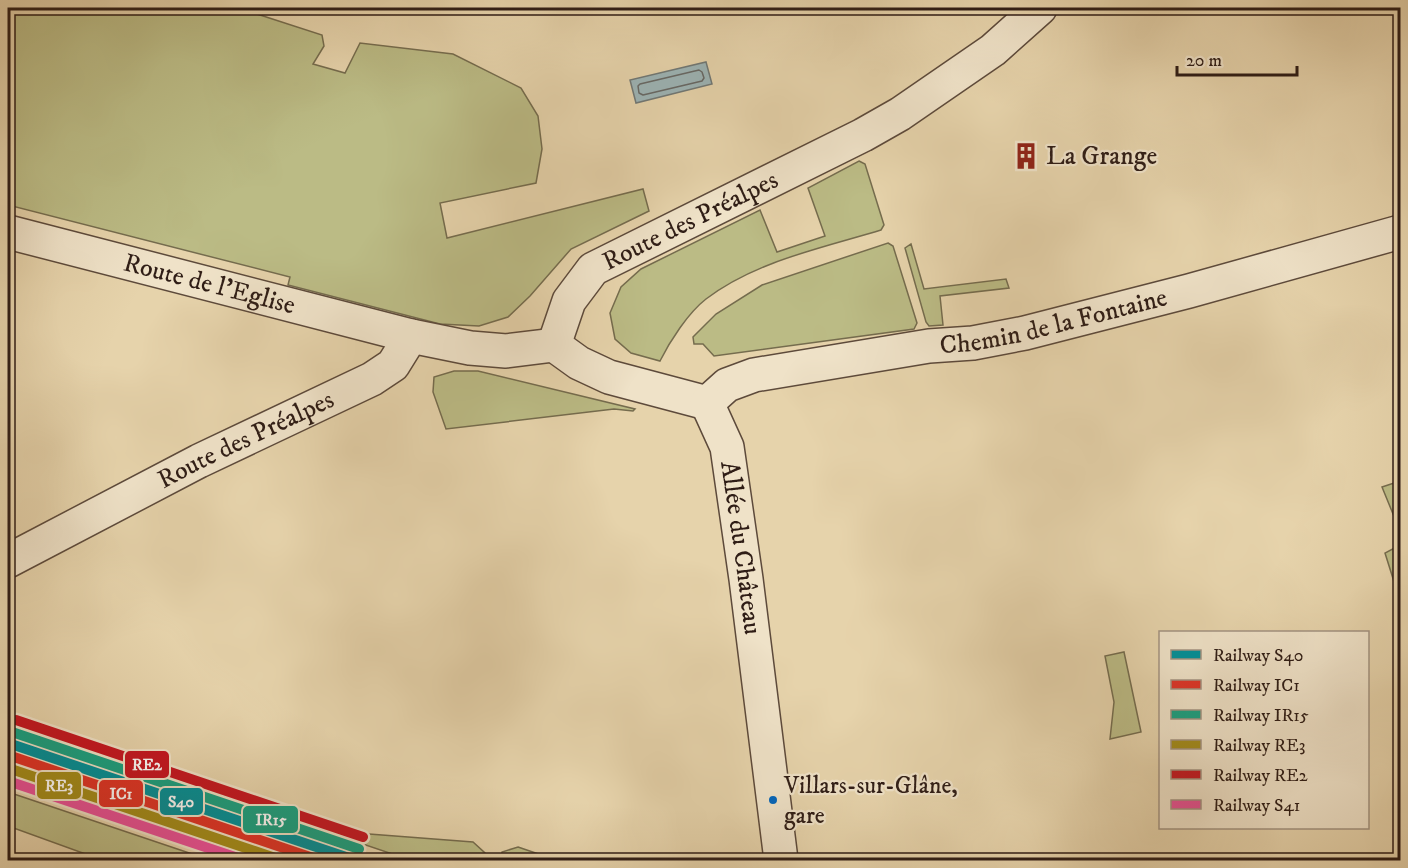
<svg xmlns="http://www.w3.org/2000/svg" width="1408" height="868" font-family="'IM FELL DW Pica',serif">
<rect width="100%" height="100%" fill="#e6d3ab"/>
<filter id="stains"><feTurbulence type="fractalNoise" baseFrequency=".00333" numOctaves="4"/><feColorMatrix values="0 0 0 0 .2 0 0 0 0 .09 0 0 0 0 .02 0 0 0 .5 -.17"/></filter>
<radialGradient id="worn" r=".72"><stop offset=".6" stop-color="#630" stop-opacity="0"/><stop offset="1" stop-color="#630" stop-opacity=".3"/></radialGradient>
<g fill="#bbbb85" stroke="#756c4e" stroke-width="1.5">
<polygon points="8,8 245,8 257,14 322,35 324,46 313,64 345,73 360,43 453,54 521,88 538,116 542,149 536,183 440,203 447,238 643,189 649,211 571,249 530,296 508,317 479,326 440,324 288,285 290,277 8,205"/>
<path d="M859,161L865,164L884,225L881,230C822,248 756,261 706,299C688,313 670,341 660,361L631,353L615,339L610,313L621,287L641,269L760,210L777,252L825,236L808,188Z"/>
<polygon points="888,243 893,246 917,323 914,329 714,356 703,344 694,344 693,337 716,314 762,285"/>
<polygon points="911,244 924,289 1006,279 1009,288 940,296 943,325 929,326 926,322 905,248"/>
<polygon points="454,371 478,371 635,409 633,411 614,409 446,429 433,392 434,377"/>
<polygon points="1400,481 1400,531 1382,487"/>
<polygon points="1400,545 1400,587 1396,588 1385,553"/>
<polygon points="1124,652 1141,732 1110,739 1114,702 1105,656"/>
<polygon points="8,792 210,860 102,860 8,826"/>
<polygon points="343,832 473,842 485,853 487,860 410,860 339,836"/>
<polygon points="518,847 556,860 501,860 502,852"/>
</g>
<polygon fill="#9cb4b6" stroke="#707876" stroke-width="1.5" points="706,62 712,84 636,103 630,80"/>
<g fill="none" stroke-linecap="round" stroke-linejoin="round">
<polygon stroke="#666866" stroke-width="1.5" points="699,70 702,72 704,78 702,81 643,95 639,93 638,86 640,84"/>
<defs>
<g id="minor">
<path id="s1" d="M8,232L411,336L470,348L506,351L554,345"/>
<path id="s2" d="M554,345L569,301L593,269L863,135L900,114L993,50L1040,8"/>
<polyline points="554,345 579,363 609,377 707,403"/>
<path id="s3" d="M707,403L727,385L754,375L929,346L973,343L1025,333L1189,291L1400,232"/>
<path id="s4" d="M707,403L727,447L746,579L781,860"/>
<path id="s5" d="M8,561L199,461L372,379L393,365L411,336"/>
</g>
</defs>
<use href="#minor" stroke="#5d4a3b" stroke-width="36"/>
<use href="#minor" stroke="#efe2c8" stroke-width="33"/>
<defs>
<polyline id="rail-1" points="8,743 355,860"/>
<polyline id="rail-2" points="8,755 319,860"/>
<polyline id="rail-3" points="12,732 359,849"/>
<polyline id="rail-4" points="8,768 281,860"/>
<polyline id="rail-5" points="16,720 363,837"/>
<polyline id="rail-6" points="8,781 244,860"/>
</defs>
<use href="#rail-1" stroke="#efe2c8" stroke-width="15"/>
<use href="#rail-2" stroke="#efe2c8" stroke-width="15"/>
<use href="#rail-3" stroke="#efe2c8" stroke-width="15"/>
<use href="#rail-4" stroke="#efe2c8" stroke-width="15"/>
<use href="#rail-5" stroke="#efe2c8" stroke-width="15"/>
<use href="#rail-6" stroke="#efe2c8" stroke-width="15"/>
<use href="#rail-1" stroke="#008f98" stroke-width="10"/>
<use href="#rail-2" stroke="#dd3327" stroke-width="10"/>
<use href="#rail-3" stroke="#18a081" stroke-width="10"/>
<use href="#rail-4" stroke="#a28b1b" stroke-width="10"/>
<use href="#rail-5" stroke="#c31622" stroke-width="10"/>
<use href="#rail-6" stroke="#e85096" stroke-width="10"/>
</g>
<defs>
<symbol id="building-bare" viewBox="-9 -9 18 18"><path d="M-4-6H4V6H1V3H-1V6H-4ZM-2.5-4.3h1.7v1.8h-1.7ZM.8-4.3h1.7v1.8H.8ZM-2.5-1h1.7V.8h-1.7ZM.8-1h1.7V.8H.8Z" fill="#8f2418" stroke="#efe2c8" stroke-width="2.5" paint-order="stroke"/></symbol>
</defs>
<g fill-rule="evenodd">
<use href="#building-bare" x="1007" y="137" width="38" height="38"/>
</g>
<circle fill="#0065bd" stroke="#efe2c8" stroke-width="2" cx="773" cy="800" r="5"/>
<g text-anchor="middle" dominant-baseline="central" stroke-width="4.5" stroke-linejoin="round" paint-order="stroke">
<g font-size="24" fill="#2f1d16" stroke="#efe2c8" text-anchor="start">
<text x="784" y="786">Villars-sur-Glâne,<tspan x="784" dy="30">gare</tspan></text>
</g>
<g font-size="26" fill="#2f1d16" stroke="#efe2c8" text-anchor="start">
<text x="1046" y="156">La Grange</text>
</g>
<g font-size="26" fill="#2f1d16" stroke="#efe2c8">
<text stroke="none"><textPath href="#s2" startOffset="195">Route des Préalpes</textPath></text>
<text stroke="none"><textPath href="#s1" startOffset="208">Route de l'Eglise</textPath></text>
<text stroke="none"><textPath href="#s3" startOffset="360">Chemin de la Fontaine</textPath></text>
<text stroke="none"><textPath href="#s5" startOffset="267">Route des Préalpes</textPath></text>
<text stroke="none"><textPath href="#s4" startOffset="150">Allée du Château</textPath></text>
</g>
</g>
<g stroke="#efe2c8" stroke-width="2">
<rect x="124" y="750" width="46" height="29" rx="6" fill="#c31622"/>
<rect x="36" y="771" width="46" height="29" rx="6" fill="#a28b1b"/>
<rect x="98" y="779" width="46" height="29" rx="6" fill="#dd3327"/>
<rect x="159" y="787" width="45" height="29" rx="6" fill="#008f98"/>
<rect x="242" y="805" width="57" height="29" rx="6" fill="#18a081"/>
</g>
<g font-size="16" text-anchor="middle" font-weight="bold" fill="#fff">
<text x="147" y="770">RE2</text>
<text x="59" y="791">RE3</text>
<text x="121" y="799">IC1</text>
<text x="181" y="807">S40</text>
<text x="271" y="825">IR15</text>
</g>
<rect width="1408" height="868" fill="none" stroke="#e6d3ab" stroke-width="30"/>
<rect x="9" y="9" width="1390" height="850" fill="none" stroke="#2f1d16" stroke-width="3"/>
<rect x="15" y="15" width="1378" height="838" fill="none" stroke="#2f1d16" stroke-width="1.5"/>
<rect x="1159" y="631" width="210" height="198" fill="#efe2c8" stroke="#a29381" stroke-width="1.5"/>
<rect x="1171" y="650" width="30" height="9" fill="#008f98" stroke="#a29381" stroke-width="1.5"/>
<text x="1213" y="661" font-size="18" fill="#2f1d16">Railway S40</text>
<rect x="1171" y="680" width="30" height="9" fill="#dd3327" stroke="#a29381" stroke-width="1.5"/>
<text x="1213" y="691" font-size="18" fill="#2f1d16">Railway IC1</text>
<rect x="1171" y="710" width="30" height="9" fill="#18a081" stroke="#a29381" stroke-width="1.5"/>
<text x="1213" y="721" font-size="18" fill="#2f1d16">Railway IR15</text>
<rect x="1171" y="740" width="30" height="9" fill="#a28b1b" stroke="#a29381" stroke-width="1.5"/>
<text x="1213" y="751" font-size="18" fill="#2f1d16">Railway RE3</text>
<rect x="1171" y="770" width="30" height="9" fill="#c31622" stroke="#a29381" stroke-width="1.5"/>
<text x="1213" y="781" font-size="18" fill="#2f1d16">Railway RE2</text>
<rect x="1171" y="800" width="30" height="9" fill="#e85096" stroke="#a29381" stroke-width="1.5"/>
<text x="1213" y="811" font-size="18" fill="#2f1d16">Railway S41</text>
<path d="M1177 66v9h120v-9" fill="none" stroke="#2f1d16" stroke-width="3"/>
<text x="1186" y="66" font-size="18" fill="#2f1d16" stroke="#efe2c8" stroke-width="4.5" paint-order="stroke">20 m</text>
<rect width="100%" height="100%" filter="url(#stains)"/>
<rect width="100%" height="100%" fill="url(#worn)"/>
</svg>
